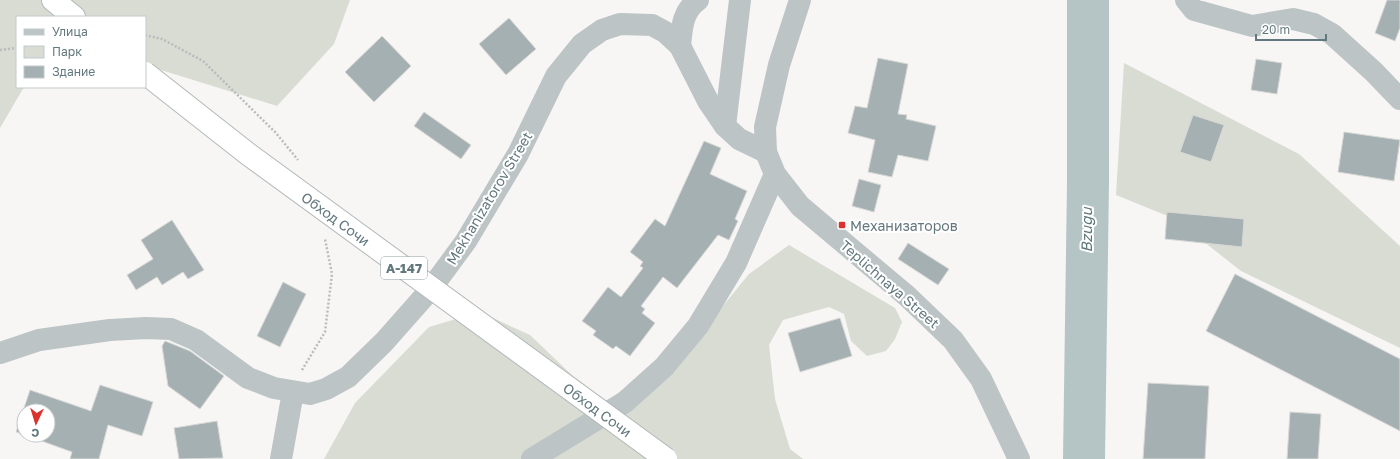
<svg xmlns="http://www.w3.org/2000/svg" width="1400" height="459" font-family="'Golos Text',sans-serif">
<rect width="100%" height="100%" fill="#f7f6f4"/>
<g fill="#d8dcd3">
<polygon points="0,0 350,0 334,44 277,106 145,65 145,17 17,17 17,87 24,87 0,128"/>
<polygon points="1124,63 1299,154 1400,246 1400,348 1241,271 1175,219 1116,195"/>
<polygon points="789,245 895,308 902,322 895,339 886,351 867,356 851,341 844,314 829,307 783,320 769,345 775,399 790,449 803,459 324,459 355,403 429,327 480,312 530,335 573,376 607,401 696,339 749,274"/>
</g>
<g fill="none" stroke-linecap="round" stroke-linejoin="round">
<polyline stroke="#b5c5c6" stroke-width="42" points="1084,459 1088,183 1088,0"/>
</g>
<g fill="#a5b0b3" stroke="#d8d8d6">
<polygon points="1387,0 1400,0 1400,28 1395,41 1375,33"/>
<polygon points="509,18 536,49 506,75 479,44"/>
<polygon points="382,36 411,66 374,102 345,72"/>
<polygon points="878,58 908,64 898,114 907,115 906,119 936,126 928,161 898,155 892,177 868,172 875,140 848,133 855,106 867,108"/>
<polygon points="1256,59 1282,63 1277,94 1251,90"/>
<polygon points="424,112 471,145 461,159 414,126"/>
<polygon points="1193,115 1224,125 1211,162 1180,152"/>
<polygon points="1344,132 1400,140 1394,181 1338,172"/>
<polygon points="704,141 721,148 710,174 747,191 735,219 738,221 729,240 718,235 677,288 663,277 641,306 645,309 642,313 655,323 630,356 616,346 613,349 593,335 596,331 582,321 608,287 621,297 643,268 640,266 643,262 630,252 655,219 665,226"/>
<polygon points="859,179 881,185 874,212 852,206"/>
<polygon points="1167,212 1244,219 1242,247 1165,239"/>
<polygon points="172,220 204,270 188,279 183,272 162,285 157,277 136,290 127,275 153,259 141,240"/>
<polygon points="908,243 949,269 938,285 898,259"/>
<polygon points="1235,274 1400,359 1400,431 1206,331"/>
<polygon points="283,282 306,294 280,347 257,336"/>
<polygon points="840,318 852,356 800,372 788,333"/>
<polygon points="165,341 190,351 224,376 200,409 168,386 162,346"/>
<polygon points="1148,383 1209,386 1205,459 1143,459"/>
<polygon points="100,385 153,402 142,436 108,425 99,459 70,459 72,452 25,435 48,435 48,411 24,411 24,434 16,432 30,390 91,411"/>
<polygon points="1290,412 1321,414 1318,459 1287,459"/>
<polygon points="217,421 223,458 179,459 174,428"/>
</g>
<g fill="none" stroke-linecap="round" stroke-linejoin="round">
<defs>
<polyline id="highway" points="53,0 74,17"/>
</defs>
<use href="#highway" stroke="#b3b8ba" stroke-width="24"/>
<g stroke="#b8bcbe" stroke-width="2.5" stroke-dasharray="2 2" stroke-linecap="butt">
<polyline points="145,35 162,39 203,61 276,133 298,160"/>
<polyline points="0,50 17,48"/>
<polyline points="302,370 325,332 332,274 325,239"/>
</g>
<g stroke="#bdc4c6" stroke-width="22">
<polyline points="800,0 779,65 765,127 766,152 775,174 800,206 907,296 953,340 981,379 1019,459"/>
<polyline points="1186,0 1194,10 1252,26 1293,19 1314,24 1332,34 1374,72 1400,99"/>
<path d="M680,46C682,27 682,12 698,0"/>
<polyline points="725,126 740,0"/>
<polyline points="0,353 39,340 110,330 146,328 171,329 196,340 248,378 274,388 310,394 326,389 348,377 384,342 430,290 466,241 518,154 556,76 582,44 602,30 620,24 652,25 665,32 680,46 708,101 725,126 739,139 766,152"/>
<polyline points="281,459 293,392"/>
<polyline points="532,459 625,402 664,367 698,326 736,263 775,174"/>
</g>
<use href="#highway" stroke="#fff" stroke-width="22"/>
<defs>
<g id="highway-bridge">
<path id="s1" d="M145,73L248,154L666,459"/>
</g>
</defs>
<use href="#highway-bridge" stroke="#b3b8ba" stroke-width="24" stroke-linecap="butt"/>
<use href="#highway-bridge" stroke="#fff" stroke-width="22"/>
</g>
<rect fill="#dc322e" stroke="#fff" stroke-width="1.5" x="838" y="221" width="8" height="8" rx="2"/>
<g text-anchor="middle" dominant-baseline="central" stroke-width="4" stroke-linejoin="round" paint-order="stroke">
<rect fill="#fff" stroke="#92a0a5" stroke-width="1" x="381" y="257" width="46" height="22" rx="3"/>
<g font-size="13" font-weight="bold" fill="#63787e">
<text x="404" y="268">А-147</text>
</g>
<g font-size="14" fill="#63787e" stroke="#fff">
<text transform="translate(489 198) rotate(-59)">Mekhanizatorov Street</text>
<text stroke="none"><textPath href="#s1" startOffset="240">Обход Сочи</textPath></text>
<text transform="translate(890 284) rotate(41)">Teplichnaya Street</text>
<text stroke="none"><textPath href="#s1" startOffset="564">Обход Сочи</textPath></text>
</g>
<g font-size="14" fill="#63787e" stroke="#fff" text-anchor="start">
<text x="850" y="225">Механизаторов</text>
</g>
<g font-size="15" font-style="italic" fill="#5e7779" stroke="#fff">
<text transform="translate(1086 230) rotate(-90)">Bzugu</text>
</g>
</g>
<rect x="16" y="16" width="130" height="72" fill="#ffffff" stroke="#c1c9cb"/>
<rect x="24" y="29" width="20" height="6" fill="#bdc4c6" stroke="#c1c9cb"/>
<text x="52" y="36" font-size="12" fill="#63787e">Улица</text>
<rect x="24" y="46" width="20" height="12" fill="#d8dcd3" stroke="#c1c9cb"/>
<text x="52" y="56" font-size="12" fill="#63787e">Парк</text>
<rect x="24" y="66" width="20" height="12" fill="#a5b0b3" stroke="#c1c9cb"/>
<text x="52" y="76" font-size="12" fill="#63787e">Здание</text>
<g transform="translate(36 423) rotate(184)"><circle r="19" fill="#ffffff" stroke="#c1c9cb"/>
<path d="M0-3L7 15L0 10L-7 15Z" fill="#dc322e"/>
<text y="-6" font-size="11" font-weight="bold" text-anchor="middle" fill="#63787e">С</text>
</g>
<path d="M1256 34v6h70v-6" fill="none" stroke="#63787e" stroke-width="2"/>
<text x="1262" y="34" font-size="12" fill="#63787e" stroke="#ffffff" stroke-width="3" paint-order="stroke">20 m</text>
</svg>
